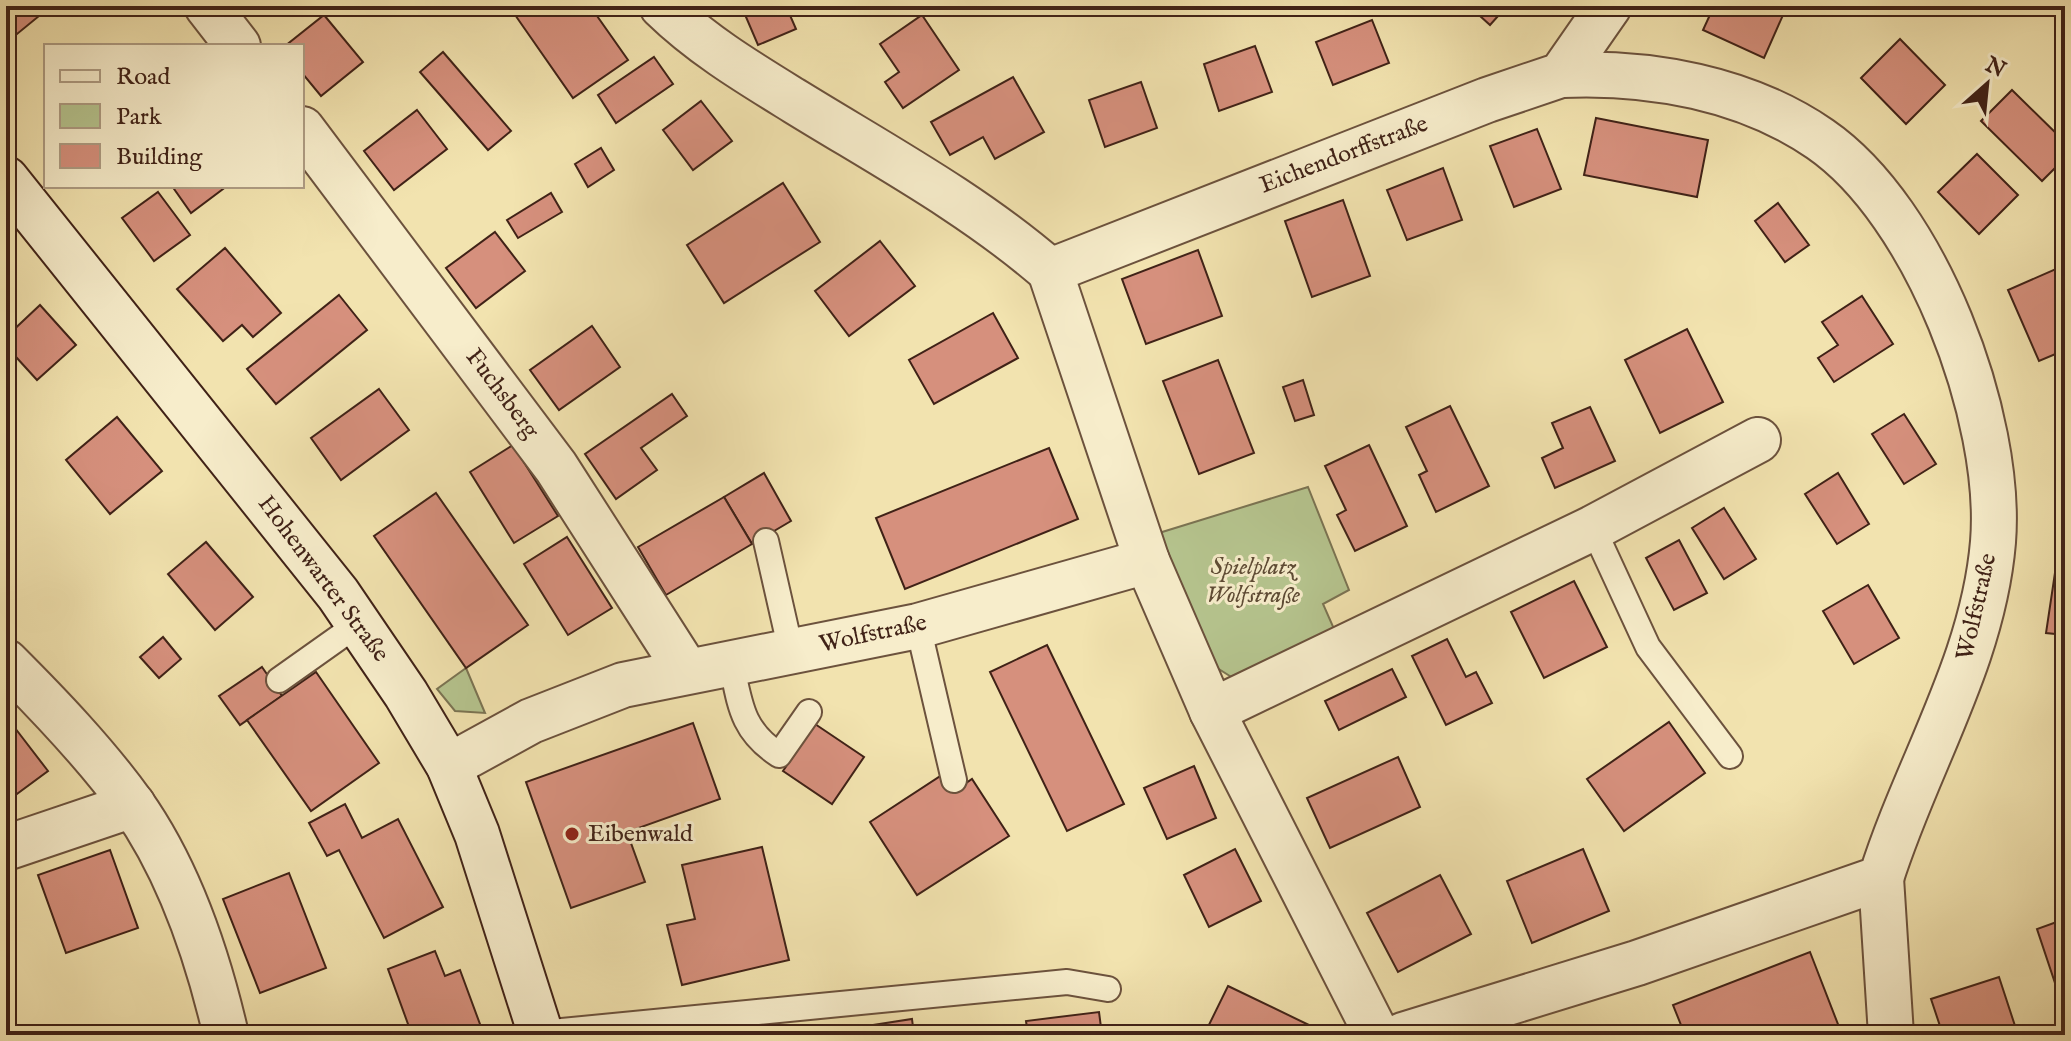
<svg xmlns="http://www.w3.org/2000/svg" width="2071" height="1041" font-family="'IM FELL English',serif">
<rect width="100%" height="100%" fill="#f2e3af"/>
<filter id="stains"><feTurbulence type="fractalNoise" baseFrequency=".0025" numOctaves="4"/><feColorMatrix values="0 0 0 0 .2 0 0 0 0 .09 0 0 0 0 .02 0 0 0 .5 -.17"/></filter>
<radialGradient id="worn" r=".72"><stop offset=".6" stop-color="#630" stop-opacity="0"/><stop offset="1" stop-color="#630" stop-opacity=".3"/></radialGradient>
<g fill="#b6c58f" stroke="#7b7453" stroke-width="2">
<polygon points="1308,487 1349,590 1323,604 1342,647 1233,678 1203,659 1159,533"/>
<polygon points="466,668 485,713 455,711 437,689"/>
</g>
<g fill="#d6907d" stroke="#402217" stroke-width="2">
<polygon points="6,6 49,6 50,7 6,43"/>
<polygon points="520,6 590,6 628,60 573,98 513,12"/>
<polygon points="752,6 786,6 796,29 758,45 743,10"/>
<polygon points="1469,6 1507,6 1490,25"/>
<polygon points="1714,6 1787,6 1764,58 1703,30"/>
<polygon points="324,15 363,62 321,96 302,73 302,46 285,46"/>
<polygon points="922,15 959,70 903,108 885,82 899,72 880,44"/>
<polygon points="1372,20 1389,63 1333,85 1316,42"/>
<polygon points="1900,39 1945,85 1906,124 1861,78"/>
<polygon points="1255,46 1272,92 1219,111 1204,64"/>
<polygon points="443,52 511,131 488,150 420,72"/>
<polygon points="654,57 673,84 616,123 598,95"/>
<polygon points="1013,77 1044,132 995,159 983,137 950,155 931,122"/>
<polygon points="1141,82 1157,128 1105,147 1089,100"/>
<polygon points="2012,90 2065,142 2065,158 2042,181 1981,121"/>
<polygon points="701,101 732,141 693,170 663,130"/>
<polygon points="417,110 447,149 394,190 364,151"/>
<polygon points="1596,118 1708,140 1697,197 1584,175"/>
<polygon points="1537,129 1561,189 1514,207 1490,146"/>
<polygon points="601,148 614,170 588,187 575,164"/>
<polygon points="1977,154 2018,195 1979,234 1938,192"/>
<polygon points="1443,168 1462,220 1407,240 1387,190"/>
<polygon points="783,183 820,242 724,303 687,245"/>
<polygon points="172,186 227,186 191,213"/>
<polygon points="158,192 190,235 154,261 122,218"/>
<polygon points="551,193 562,212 518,238 507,220"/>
<polygon points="1343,200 1370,276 1312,297 1285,221"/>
<polygon points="1778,203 1809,245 1785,262 1755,221"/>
<polygon points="495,232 525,271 476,308 446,268"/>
<polygon points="880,241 915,286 849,336 815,291"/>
<polygon points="225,248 281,313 253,337 242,325 223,341 177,289"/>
<polygon points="1198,250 1222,316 1146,344 1122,279"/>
<polygon points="2065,265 2065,350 2039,361 2008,290"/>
<polygon points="339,295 367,330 276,404 247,369"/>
<polygon points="1862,296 1893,344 1834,382 1818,358 1838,345 1822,322"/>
<polygon points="40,305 76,345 37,380 6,346 6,337"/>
<polygon points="993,313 1018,358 934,404 909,360"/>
<polygon points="592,326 620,367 559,410 530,370"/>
<polygon points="1687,329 1723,402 1660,433 1625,360"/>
<polygon points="1218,360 1254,453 1199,474 1163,381"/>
<polygon points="1303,380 1314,415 1295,421 1283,387"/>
<polygon points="379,389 409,430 341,480 311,438"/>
<polygon points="672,394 687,416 641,448 657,470 616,499 585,454"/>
<polygon points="1450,406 1489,486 1436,512 1419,475 1427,471 1406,427"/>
<polygon points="1590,407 1615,461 1555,488 1542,458 1563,448 1552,423"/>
<polygon points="1904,414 1936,464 1904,484 1872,434"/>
<polygon points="117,417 162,471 110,514 66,460"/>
<polygon points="513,445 558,516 514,543 470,472"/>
<polygon points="1369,445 1407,526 1355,551 1337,515 1346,510 1325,466"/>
<polygon points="1049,448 1078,519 905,589 876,518"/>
<polygon points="764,473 791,521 752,544 724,497"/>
<polygon points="1838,473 1869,524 1837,544 1805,494"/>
<polygon points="436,493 528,625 466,668 374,536"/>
<polygon points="724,497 752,544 666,595 638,547"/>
<polygon points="1724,508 1756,559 1724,579 1692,528"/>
<polygon points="567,537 612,608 568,635 524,564"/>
<polygon points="1679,540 1707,593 1674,610 1646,558"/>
<polygon points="206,542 253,597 215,630 168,574"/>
<polygon points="2056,566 2065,567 2065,635 2046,633"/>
<polygon points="1574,581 1607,647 1544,678 1511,612"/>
<polygon points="1868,585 1899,638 1854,664 1823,611"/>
<polygon points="163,637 181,659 159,678 140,657"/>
<polygon points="1447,639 1466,677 1476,672 1492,703 1446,725 1412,656"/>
<polygon points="1047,645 1124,804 1067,831 990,672"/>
<polygon points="262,667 282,696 240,725 219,696"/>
<polygon points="1392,669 1406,697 1339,730 1325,701"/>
<polygon points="316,672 379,763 311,811 247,720"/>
<polygon points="1669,722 1705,773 1624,831 1587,779"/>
<polygon points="693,723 720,799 627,832 645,882 571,908 526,782"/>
<polygon points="815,724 864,757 832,804 783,771"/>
<polygon points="15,728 48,771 6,802 6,735"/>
<polygon points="1398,757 1420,807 1330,848 1307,798"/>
<polygon points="1194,766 1216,818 1167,839 1144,788"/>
<polygon points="942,775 953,792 972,779 1009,836 917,895 870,822"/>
<polygon points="345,804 362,838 398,819 443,907 384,938 339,850 327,856 309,823"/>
<polygon points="762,847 789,960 682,985 667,925 695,919 682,865"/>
<polygon points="1235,849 1261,901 1209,927 1184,875"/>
<polygon points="1583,849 1609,911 1532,943 1507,881"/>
<polygon points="110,850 138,928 66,953 38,875"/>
<polygon points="289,873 326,968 260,993 223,899"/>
<polygon points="1440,875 1471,934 1398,972 1367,913"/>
<polygon points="2065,919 2065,1013 2037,929"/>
<polygon points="435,951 445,976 460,970 484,1035 412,1035 388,969"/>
<polygon points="1810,952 1841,1032 1685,1035 1673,1005"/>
<polygon points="1999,977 2018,1035 1943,1035 1931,999"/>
<polygon points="1228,986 1309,1025 1304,1035 1204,1035"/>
<polygon points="1099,1012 1102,1035 1028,1035 1026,1021"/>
<polygon points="912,1019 914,1035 835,1035 834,1031"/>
</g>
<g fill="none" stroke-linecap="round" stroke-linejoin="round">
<defs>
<g id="lane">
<polyline points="1593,528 1648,647 1730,756"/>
<polyline points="766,541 791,651"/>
<polyline points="918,626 954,780"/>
<path d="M731,662C740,704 741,730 779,755L809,712"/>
<polyline points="279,680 358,624"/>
<polyline points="541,1033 1067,982 1108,989"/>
</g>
<g id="street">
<polyline points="207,6 238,46"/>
<path d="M662,6C702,45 749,73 796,102C882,155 973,204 1050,271"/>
<polyline points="302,129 556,467 686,670"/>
<polyline points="1147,561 1050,271 1487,100 1561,75 1609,6"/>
<path d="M6,662C50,706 96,754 132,804C179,870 208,957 226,1035"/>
<polyline points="1212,711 1593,528 1758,440"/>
<polyline points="449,766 531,721 623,685 918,626 1147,561 1212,711 1377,1035"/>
<polyline points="6,848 133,805"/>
<polyline points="1881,878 1891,1035"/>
<path d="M1403,1035L1637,963L1881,878C1916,766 1983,662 1993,542C2003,417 1926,212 1820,139C1746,88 1650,71 1561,75"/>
</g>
<polyline id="secondary" points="6,179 338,594 406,694 449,766 477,834 541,1035"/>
</defs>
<use href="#lane" stroke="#6c523d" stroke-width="28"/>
<use href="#street" stroke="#6c523d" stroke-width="48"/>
<use href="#secondary" stroke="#402217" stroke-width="48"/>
<use href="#lane" stroke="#f7edcb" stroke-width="24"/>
<use href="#street" stroke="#f7edcb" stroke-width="44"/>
<use href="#secondary" stroke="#f7edcb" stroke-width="44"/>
</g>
<circle fill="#8f2418" stroke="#f7edcb" stroke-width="3" cx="572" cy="834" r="8"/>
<g text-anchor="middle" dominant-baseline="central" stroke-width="6" stroke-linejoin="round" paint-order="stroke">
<g font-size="24" fill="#402217" stroke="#f7edcb">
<text transform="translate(1344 155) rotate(-21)">Eichendorffstraße</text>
<text transform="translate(502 394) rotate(53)">Fuchsberg</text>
<text transform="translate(323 579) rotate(53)">Hohenwarter Straße</text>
<text transform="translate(1977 607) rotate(-77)">Wolfstraße</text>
<text transform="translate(873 634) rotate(-12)">Wolfstraße</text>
</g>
<g font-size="24" font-style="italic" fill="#5e4b35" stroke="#f7edcb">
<text x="1253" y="567">Spielplatz<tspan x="1253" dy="28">Wolfstraße</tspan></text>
</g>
<g font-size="24" fill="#402217" stroke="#f7edcb" text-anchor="start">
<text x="588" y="834">Eibenwald</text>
</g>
</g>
<rect width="2071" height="1041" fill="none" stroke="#f2e3af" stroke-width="32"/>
<rect x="8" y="8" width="2055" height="1025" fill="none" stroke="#402217" stroke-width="4"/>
<rect x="16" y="16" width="2039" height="1009" fill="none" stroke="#402217" stroke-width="2"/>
<rect x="44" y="44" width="260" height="144" fill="#f7edcb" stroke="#ae9c83" stroke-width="2"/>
<rect x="60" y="70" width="40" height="12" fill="#f7edcb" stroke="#ae9c83" stroke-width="2"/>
<text x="116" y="84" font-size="24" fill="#402217">Road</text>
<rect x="60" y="104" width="40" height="24" fill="#b6c58f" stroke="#ae9c83" stroke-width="2"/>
<text x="116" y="124" font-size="24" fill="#402217">Park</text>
<rect x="60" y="144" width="40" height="24" fill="#d6907d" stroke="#ae9c83" stroke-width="2"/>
<text x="116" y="164" font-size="24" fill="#402217">Building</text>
<g transform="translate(1987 84) rotate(27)" stroke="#f7edcb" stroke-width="6" paint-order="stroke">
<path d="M0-6L14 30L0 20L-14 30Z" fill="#402217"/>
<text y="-12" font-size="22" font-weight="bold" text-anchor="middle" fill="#402217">N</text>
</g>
<rect width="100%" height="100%" filter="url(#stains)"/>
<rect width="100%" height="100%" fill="url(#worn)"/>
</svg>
